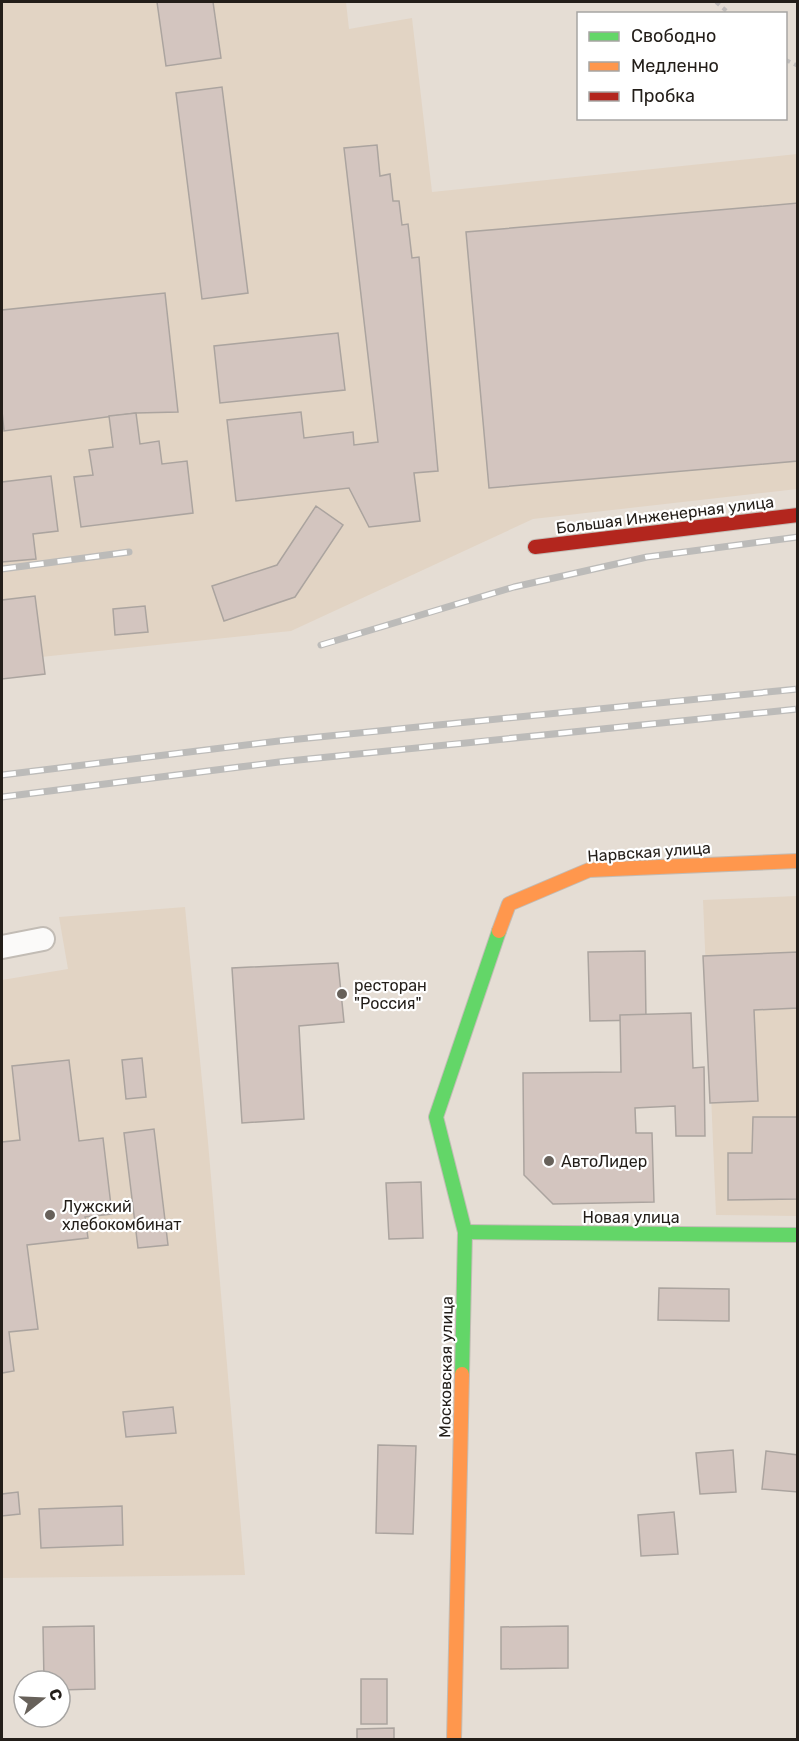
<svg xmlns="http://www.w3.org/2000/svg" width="799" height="1741" font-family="Rubik,sans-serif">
<rect width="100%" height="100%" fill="#e5ddd4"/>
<g fill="#e2d4c4">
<polygon points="2,2 346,2 349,29 412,18 432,192 797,154 797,489 533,519 291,631 2,661"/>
<polygon points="797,896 797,1216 716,1215 703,900"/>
<polygon points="185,907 208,1142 245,1575 2,1578 2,980 68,969 59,917"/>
</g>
<g fill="#d3c5bf" stroke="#aba49f" stroke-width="1.5">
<polygon points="157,2 213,2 221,58 166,66"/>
<polygon points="222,87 248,293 202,299 176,93"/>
<polygon points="377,145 380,176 390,174 393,201 399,201 402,225 408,224 412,258 419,257 438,471 414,473 420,521 369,527 349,488 236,501 227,420 301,412 304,438 353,432 354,445 378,442 344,148"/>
<polygon points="798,203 798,461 489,488 466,232"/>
<polygon points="165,293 178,412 136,413 4,431 2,411 2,310"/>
<polygon points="338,333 345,390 220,403 214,346"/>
<polygon points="136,413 140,444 159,441 162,464 187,461 193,513 81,527 74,477 93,475 89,450 113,447 109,416"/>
<polygon points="51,476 58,531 33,534 36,559 2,562 2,482"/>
<polygon points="316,506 343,525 295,597 224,621 212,586 277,565"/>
<polygon points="35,596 45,674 2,679 2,600"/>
<polygon points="145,606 148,632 115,635 113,609"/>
<polygon points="645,951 646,1020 590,1021 588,952"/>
<polygon points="798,952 798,1008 754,1010 758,1101 710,1103 703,956"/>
<polygon points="338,963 344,1022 299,1026 304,1119 242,1123 232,968"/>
<polygon points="691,1013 693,1068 704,1067 705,1136 676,1136 675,1106 635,1108 636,1133 652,1133 654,1202 553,1204 524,1175 523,1073 621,1072 620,1015"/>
<polygon points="142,1058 146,1097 126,1099 122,1060"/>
<polygon points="69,1060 79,1141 103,1138 112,1214 85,1217 88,1238 27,1245 38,1329 9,1332 14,1371 2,1373 2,1142 20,1140 12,1066"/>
<polygon points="753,1117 798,1117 798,1199 728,1200 728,1153 752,1153"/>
<polygon points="154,1129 168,1245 138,1248 124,1133"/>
<polygon points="421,1182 423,1238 389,1239 386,1183"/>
<polygon points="659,1288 729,1289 729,1321 658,1320"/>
<polygon points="173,1407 176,1433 126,1437 123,1412"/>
<polygon points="378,1445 416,1446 413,1534 376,1533"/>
<polygon points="733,1450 736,1492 700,1494 696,1453"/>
<polygon points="766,1451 798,1455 798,1492 762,1489"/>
<polygon points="18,1492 20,1514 2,1516 2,1494"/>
<polygon points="122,1506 123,1545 41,1548 39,1509"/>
<polygon points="674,1512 678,1554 641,1556 638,1515"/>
<polygon points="94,1626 95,1689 60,1690 60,1681 44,1681 43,1627"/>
<polygon points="568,1626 568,1668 501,1669 501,1627"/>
<rect x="361" y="1679" width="26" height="45"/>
<polygon points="394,1728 394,1740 357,1740 357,1729"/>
</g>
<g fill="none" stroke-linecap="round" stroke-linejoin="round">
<defs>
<polyline id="street" points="2,947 43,939"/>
<g id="fast">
<polyline points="465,1232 798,1235"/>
<polyline points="462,1374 465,1232 436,1117 499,931"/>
</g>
<g id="slow">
<polyline points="499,931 509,904 589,870 798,861"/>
<polyline points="454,1740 462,1374"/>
</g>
<polyline id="jam" points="535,547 798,515"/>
</defs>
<use href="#street" stroke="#c2bcb5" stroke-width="26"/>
<use href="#fast" stroke="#c2bcb5" stroke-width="16"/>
<use href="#slow" stroke="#c2bcb5" stroke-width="16"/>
<use href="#jam" stroke="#c2bcb5" stroke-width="16"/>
<g stroke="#c0bdbb" stroke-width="4" stroke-dasharray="4.5 4.5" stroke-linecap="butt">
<polyline points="716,2 730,14"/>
<polyline points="786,60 798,66"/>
</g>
<use href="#street" stroke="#fbfaf9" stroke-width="22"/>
<use href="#fast" stroke="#63d668" stroke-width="14"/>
<use href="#slow" stroke="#ff974d" stroke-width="14"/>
<use href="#jam" stroke="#b3261e" stroke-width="14"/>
<defs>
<g id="rail">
<polyline points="2,569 129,552"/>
<polyline points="321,645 514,587 647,557 798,537"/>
<polyline points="2,775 279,741 798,689"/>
<polyline points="2,797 279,762 798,709"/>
</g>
</defs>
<use href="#rail" stroke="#bcbbb9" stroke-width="7"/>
<use href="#rail" stroke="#fff" stroke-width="4.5" stroke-dasharray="14" stroke-linecap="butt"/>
</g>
<g fill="#67615a" stroke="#fff" stroke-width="2">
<circle cx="342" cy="994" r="6"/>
<circle cx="549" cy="1161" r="6"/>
<circle cx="50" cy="1215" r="6"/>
</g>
<g text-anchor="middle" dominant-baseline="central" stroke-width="4.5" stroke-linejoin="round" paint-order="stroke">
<g font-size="16" fill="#231e19" stroke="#fff">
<text transform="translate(665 515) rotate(-7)">Большая Инженерная улица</text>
<text transform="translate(649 852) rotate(-4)">Нарвская улица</text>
<text x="631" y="1217">Новая улица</text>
<text transform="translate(446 1367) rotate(-89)">Московская улица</text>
</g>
<g font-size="16" fill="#231e19" stroke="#fff" text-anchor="start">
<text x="354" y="985">ресторан<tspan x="354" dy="18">"Россия"</tspan></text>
<text x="561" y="1161">АвтоЛидер</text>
<text x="62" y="1206">Лужский<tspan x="62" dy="18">хлебокомбинат</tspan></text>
</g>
</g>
<rect width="799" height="1741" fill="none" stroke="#231e19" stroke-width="6"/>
<rect x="577" y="12" width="210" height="108" fill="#ffffff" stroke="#a7a5a3" stroke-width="1.5"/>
<rect x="589" y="32" width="30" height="9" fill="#63d668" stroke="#a7a5a3" stroke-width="1.5"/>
<text x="631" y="42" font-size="18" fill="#231e19">Свободно</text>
<rect x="589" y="62" width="30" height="9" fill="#ff974d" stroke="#a7a5a3" stroke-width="1.5"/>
<text x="631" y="72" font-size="18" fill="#231e19">Медленно</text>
<rect x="589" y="92" width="30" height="9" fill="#b3261e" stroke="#a7a5a3" stroke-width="1.5"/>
<text x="631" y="102" font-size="18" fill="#231e19">Пробка</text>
<g transform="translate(42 1699) rotate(72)"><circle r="28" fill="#ffffff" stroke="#a7a5a3" stroke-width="1.5"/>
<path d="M0-4.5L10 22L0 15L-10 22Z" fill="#67615a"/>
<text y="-9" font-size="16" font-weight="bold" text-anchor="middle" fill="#231e19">С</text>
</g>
</svg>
